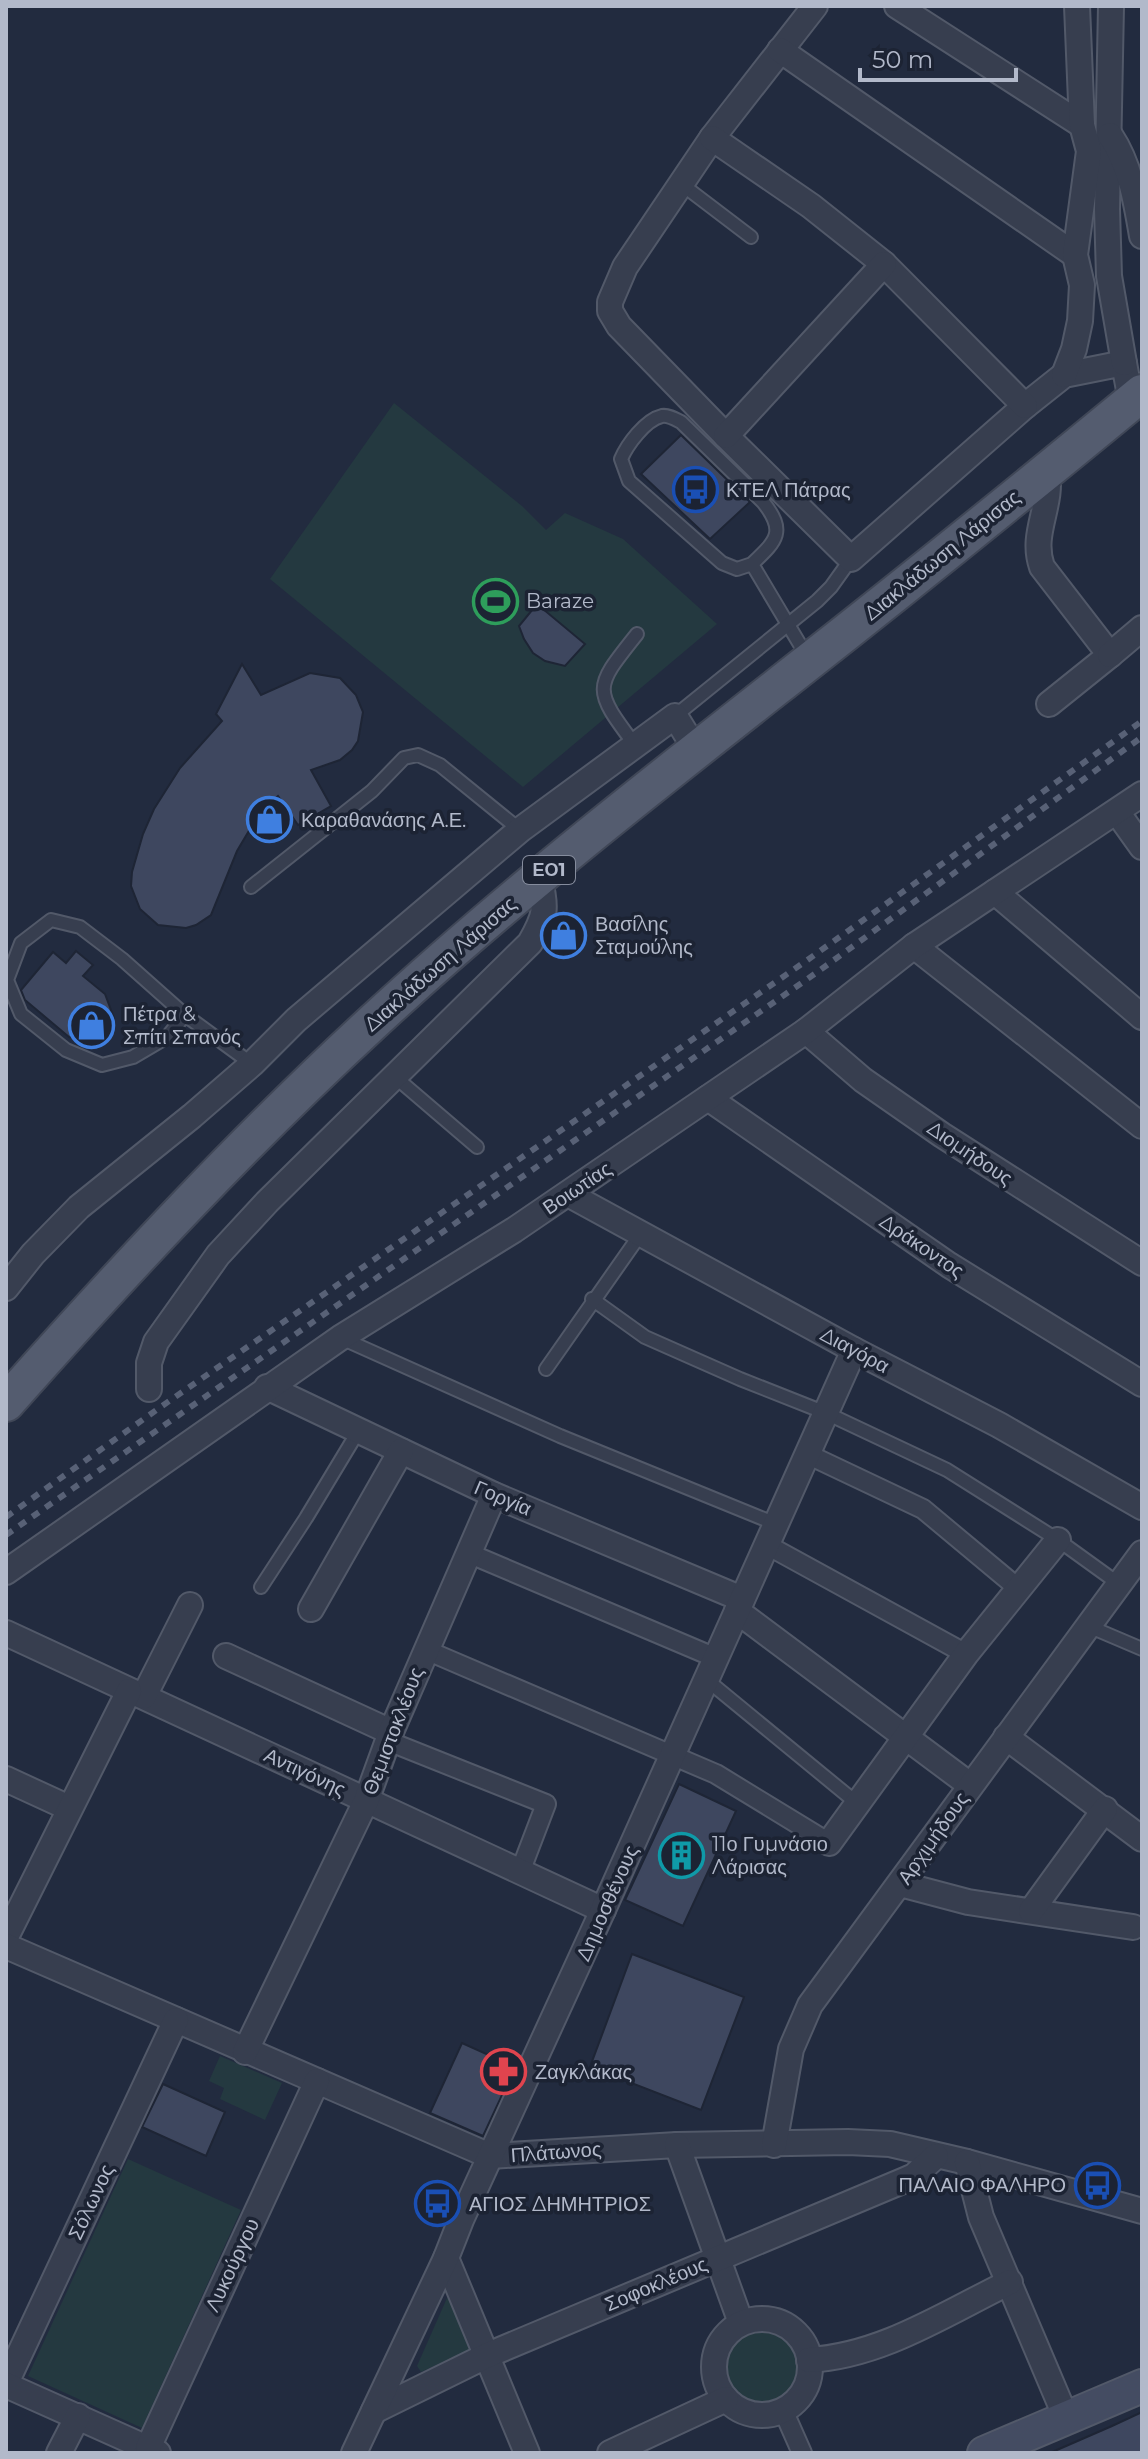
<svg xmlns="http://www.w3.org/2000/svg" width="1148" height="2459" font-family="Montserrat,sans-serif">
<rect width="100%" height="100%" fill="#222b3f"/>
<g fill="#243940">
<polygon points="394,403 522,506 546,530 565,513 623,539 717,624 523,787 270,579"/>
<polygon points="220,2056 282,2083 265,2120 220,2099 224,2088 209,2081"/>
<polygon points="128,2159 241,2210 142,2428 28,2376"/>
<polygon points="447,2298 454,2301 474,2348 421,2372 417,2366"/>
<circle cx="762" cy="2367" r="40"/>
</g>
<g fill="#3e475f" stroke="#1e2535" stroke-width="2">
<polygon points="681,435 750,502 710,539 641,474"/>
<polygon points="537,604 585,644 565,666 545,661 533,653 524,639 519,626"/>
<polygon points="242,664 261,695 310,673 340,678 356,695 363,712 358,741 352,750 340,760 311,770 331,806 298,825 278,796 259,814 237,851 211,915 196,925 186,928 158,925 140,909 131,886 132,872 143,834 154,809 180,768 222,721 216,714"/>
<polygon points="76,951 93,965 83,976 105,994 114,1018 94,1042 69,1037 25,1000 21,990 53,952 66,963"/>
<polygon points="679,1784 736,1811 683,1926 625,1900"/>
<polygon points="632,1954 744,1997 701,2110 590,2067"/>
<polygon points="462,2043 515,2067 483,2136 430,2113"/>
<polygon points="163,2084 225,2112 206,2156 142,2127"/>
<polygon points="1142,2412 1142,2453 1050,2453 1112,2426"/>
</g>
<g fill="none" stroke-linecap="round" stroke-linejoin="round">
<defs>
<g id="service">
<polyline points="680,183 751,237"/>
<path d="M752,564L737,569L722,563L629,481L621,459C627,445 645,420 662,416C668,415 675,419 681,422L763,502C787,532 776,541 752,564L808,658"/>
<polyline points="675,716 817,601 831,587 851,559"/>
<path d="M635,745C592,688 594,688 637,634"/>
<polyline points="251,887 372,791 404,758 418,755 440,765 520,830"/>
<polyline points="185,1015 167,1037 133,1057 102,1065 66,1050 21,1014 7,980 21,943 51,920 80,927 122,959 185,1015 252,1064"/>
<polyline points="394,1076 477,1147"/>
<polyline points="592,1299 645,1337 740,1379 826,1413 947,1470 1058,1540 1119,1584"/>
<polyline points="341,1338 560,1436 776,1524"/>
<polyline points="546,1369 642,1232"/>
<polyline points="261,1587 306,1518 359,1430"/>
<polyline points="1088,1626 1142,1649"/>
<polyline points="707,1680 858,1804"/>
</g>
<g id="pedestrian">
<polyline points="807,1454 923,1509 1019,1589"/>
<polyline points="767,1545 966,1654"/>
<polyline points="468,1553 716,1658"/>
<polyline points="426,1650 716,1774 829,1843"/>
<polyline points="388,1741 546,1804 520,1872"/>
<polyline points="783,2410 802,2453"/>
</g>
<g id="minor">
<polyline points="815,6 712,138 625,267 610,302 610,311 619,326 726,436 851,559 1025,406 1064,375 1124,363 1131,401"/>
<polyline points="897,6 1082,125"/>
<polyline points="1111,6 1107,209 1109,276 1124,363"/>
<polyline points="780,50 1075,255"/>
<path d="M1110,135C1130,165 1136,200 1142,236"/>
<polyline points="712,138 811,206 884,264 1025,406"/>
<polyline points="1064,375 1074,349 1080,321 1082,285 1075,255 1089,151 1082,125 1077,6"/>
<polyline points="726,436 884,264"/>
<path d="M1047,471C1053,507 1030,533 1042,567L1110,655L1049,704"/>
<polyline points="1110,655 1142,628"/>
<polyline points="1117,812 1142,847"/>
<polyline points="995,892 1142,1017"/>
<polyline points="914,946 1142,1126"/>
<polyline points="806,1031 863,1080 942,1135 1142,1263"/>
<polyline points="708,1098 949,1265 1142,1384"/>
<polyline points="568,1194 854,1350 999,1425 1142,1507"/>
<polyline points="6,1288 33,1254 79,1207 192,1116 252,1064 296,1020 520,830 675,716 696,750"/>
<polyline points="267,1387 494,1495 742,1599"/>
<path d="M149,1389V1363L156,1342L218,1255L267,1202L530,943C546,915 547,908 539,877"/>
<polyline points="6,1572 340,1338 514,1230 806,1031 914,946 1142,794"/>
<polyline points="311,1609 401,1451"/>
<polyline points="737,1611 970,1785"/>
<polyline points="6,1633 603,1910"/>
<polyline points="226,1656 391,1732"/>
<polyline points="144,1696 190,1605"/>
<polyline points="1006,1737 1142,1839"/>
<polyline points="6,1779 69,1808"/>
<polyline points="829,1843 966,1654 1058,1540"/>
<polyline points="900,1884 968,1902 1133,1927"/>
<polyline points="1031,1911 1105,1809"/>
<polyline points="6,1937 129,1691"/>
<polyline points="6,1946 490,2156 677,2145 848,2142 890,2144 967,2162 1142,2211"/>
<polyline points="245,2052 366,1801 391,1732 494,1495"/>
<polyline points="677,2145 741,2323"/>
<polyline points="774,2145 791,2049 810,2005 1142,1553"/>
<polyline points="967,2162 981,2217 1067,2420"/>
<polyline points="446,2258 527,2453"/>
<circle cx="762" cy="2367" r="48"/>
<path d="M809,2360C882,2356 946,2313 1010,2282"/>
<polyline points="6,2383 176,2020"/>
<polyline points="6,2385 158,2453"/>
<polyline points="374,2411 488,2355 905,2180 914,2176 936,2156"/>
<polyline points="148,2448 317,2081"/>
<polyline points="59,2453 78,2416"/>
<polyline points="354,2453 446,2258 461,2220 603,1910 854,1350"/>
<polyline points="610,2453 726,2399"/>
</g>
<polyline id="secondary" points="984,2453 1142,2386"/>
<path id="primary" d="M6,1403C123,1271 243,1142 372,1023C507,898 652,785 797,671C913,580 1028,487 1142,393"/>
</defs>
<use href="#service" stroke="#525969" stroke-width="16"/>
<use href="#pedestrian" stroke="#525969" stroke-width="22"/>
<use href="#minor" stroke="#525969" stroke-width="28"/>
<use href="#secondary" stroke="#525969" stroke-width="36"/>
<use href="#primary" stroke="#404757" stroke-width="40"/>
<use href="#service" stroke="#373e4f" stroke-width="12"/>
<use href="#pedestrian" stroke="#373e4f" stroke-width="18"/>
<use href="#minor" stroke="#373e4f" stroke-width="24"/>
<use href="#secondary" stroke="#444c62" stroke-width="32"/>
<use href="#primary" stroke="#545c6f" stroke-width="36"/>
<g stroke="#586176" stroke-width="6" stroke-dasharray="8 8" stroke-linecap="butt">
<polyline points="6,1517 162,1406 806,961 1142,721"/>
<polyline points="6,1535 816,973 1142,737"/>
</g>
</g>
<defs>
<symbol id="bus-ring" viewBox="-11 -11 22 22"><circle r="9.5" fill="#1c2333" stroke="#1a4fb4" stroke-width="1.5"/><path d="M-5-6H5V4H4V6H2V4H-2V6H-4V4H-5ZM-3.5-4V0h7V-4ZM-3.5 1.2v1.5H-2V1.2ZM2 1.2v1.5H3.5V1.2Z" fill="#1a4fb4"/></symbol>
<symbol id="stadium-ring" viewBox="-11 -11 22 22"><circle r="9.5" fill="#1c2333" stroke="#2e9e5b" stroke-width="1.5"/><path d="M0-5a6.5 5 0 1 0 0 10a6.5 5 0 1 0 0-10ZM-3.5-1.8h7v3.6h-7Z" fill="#2e9e5b"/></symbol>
<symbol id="shop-ring" viewBox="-11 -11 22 22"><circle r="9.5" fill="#1c2333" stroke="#3f7fe0" stroke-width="1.5"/><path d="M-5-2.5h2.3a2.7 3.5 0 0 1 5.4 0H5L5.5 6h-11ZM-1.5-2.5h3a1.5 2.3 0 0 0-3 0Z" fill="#3f7fe0"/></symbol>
<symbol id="building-ring" viewBox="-11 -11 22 22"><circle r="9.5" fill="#1c2333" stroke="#0f9aa8" stroke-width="1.5"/><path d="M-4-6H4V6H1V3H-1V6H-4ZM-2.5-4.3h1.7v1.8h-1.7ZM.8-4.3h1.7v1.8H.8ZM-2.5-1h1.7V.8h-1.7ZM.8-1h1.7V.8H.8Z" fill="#0f9aa8"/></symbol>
<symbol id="pharmacy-ring" viewBox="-11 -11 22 22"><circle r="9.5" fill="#1c2333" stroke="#e0444e" stroke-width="1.5"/><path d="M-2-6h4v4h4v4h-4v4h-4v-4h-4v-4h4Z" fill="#e0444e"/></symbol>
</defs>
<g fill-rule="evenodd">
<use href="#bus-ring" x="670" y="464" width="51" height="51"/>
<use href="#stadium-ring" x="470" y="576" width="51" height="51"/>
<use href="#shop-ring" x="244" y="794" width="51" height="51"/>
<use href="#shop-ring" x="538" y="910" width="51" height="51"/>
<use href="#shop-ring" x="66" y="1000" width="51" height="51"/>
<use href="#building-ring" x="656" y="1830" width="51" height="51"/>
<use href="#pharmacy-ring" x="478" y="2046" width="51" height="51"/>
<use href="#bus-ring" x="1072" y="2160" width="51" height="51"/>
<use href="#bus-ring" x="412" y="2178" width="51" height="51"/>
</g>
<g text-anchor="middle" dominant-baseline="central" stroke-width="7" stroke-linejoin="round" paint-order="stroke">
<rect fill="#1c2333" stroke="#858c9d" stroke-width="2" x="523" y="856" width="52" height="28" rx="6"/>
<g font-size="18" font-weight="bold" fill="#b2b9ca">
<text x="549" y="870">ΕΟ1</text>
</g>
<g font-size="20" fill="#b2b9ca" stroke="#1c2333" text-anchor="start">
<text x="726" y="490">ΚΤΕΛ Πάτρας</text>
<text x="526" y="601">Baraze</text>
<text x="301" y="820">Καραθανάσης Α.Ε.</text>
<text x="595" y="924">Βασίλης<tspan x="595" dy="23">Σταμούλης</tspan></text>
<text x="123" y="1014">Πέτρα &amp;<tspan x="123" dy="23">Σπίτι Σπανός</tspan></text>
<text x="712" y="1844">11ο Γυμνάσιο<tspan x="712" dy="23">Λάρισας</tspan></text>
<text x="535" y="2072">Ζαγκλάκας</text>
<text x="1066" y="2185" text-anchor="end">ΠΑΛΑΙΟ ΦΑΛΗΡΟ</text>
<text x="469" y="2204">ΑΓΙΟΣ ΔΗΜΗΤΡΙΟΣ</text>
</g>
<g font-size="20" fill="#b2b9ca" stroke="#1c2333">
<text transform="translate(942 555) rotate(-39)">Διακλάδωση Λάρισας</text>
<text transform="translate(440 964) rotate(-41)">Διακλάδωση Λάρισας</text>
<text transform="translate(970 1153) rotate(34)">Διομήδους</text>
<text transform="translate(577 1188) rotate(-34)">Βοιωτίας</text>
<text transform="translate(922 1246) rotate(34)">Δράκοντος</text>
<text transform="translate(855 1350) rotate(28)">Διαγόρα</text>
<text transform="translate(503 1498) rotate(23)">Γοργία</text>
<text transform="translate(393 1731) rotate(-69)">Θεμιστοκλέους</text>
<text transform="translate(305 1772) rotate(25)">Αντιγόνης</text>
<text transform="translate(933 1838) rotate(-55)">Αρχιμήδους</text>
<text transform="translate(607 1903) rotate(-66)">Δημοσθένους</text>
<text transform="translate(556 2152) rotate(-4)">Πλάτωνος</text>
<text transform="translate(91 2202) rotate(-65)">Σόλωνος</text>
<text transform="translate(232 2265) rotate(-65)">Λυκούργου</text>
<text transform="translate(656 2284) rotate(-23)">Σοφοκλέους</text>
</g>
</g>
<rect width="1148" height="2459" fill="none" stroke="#b2b9ca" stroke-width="16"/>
<path d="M860 68v12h156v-12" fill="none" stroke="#b2b9ca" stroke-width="4"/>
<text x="872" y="68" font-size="24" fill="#b2b9ca" stroke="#1c2333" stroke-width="6" paint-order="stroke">50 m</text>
</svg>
